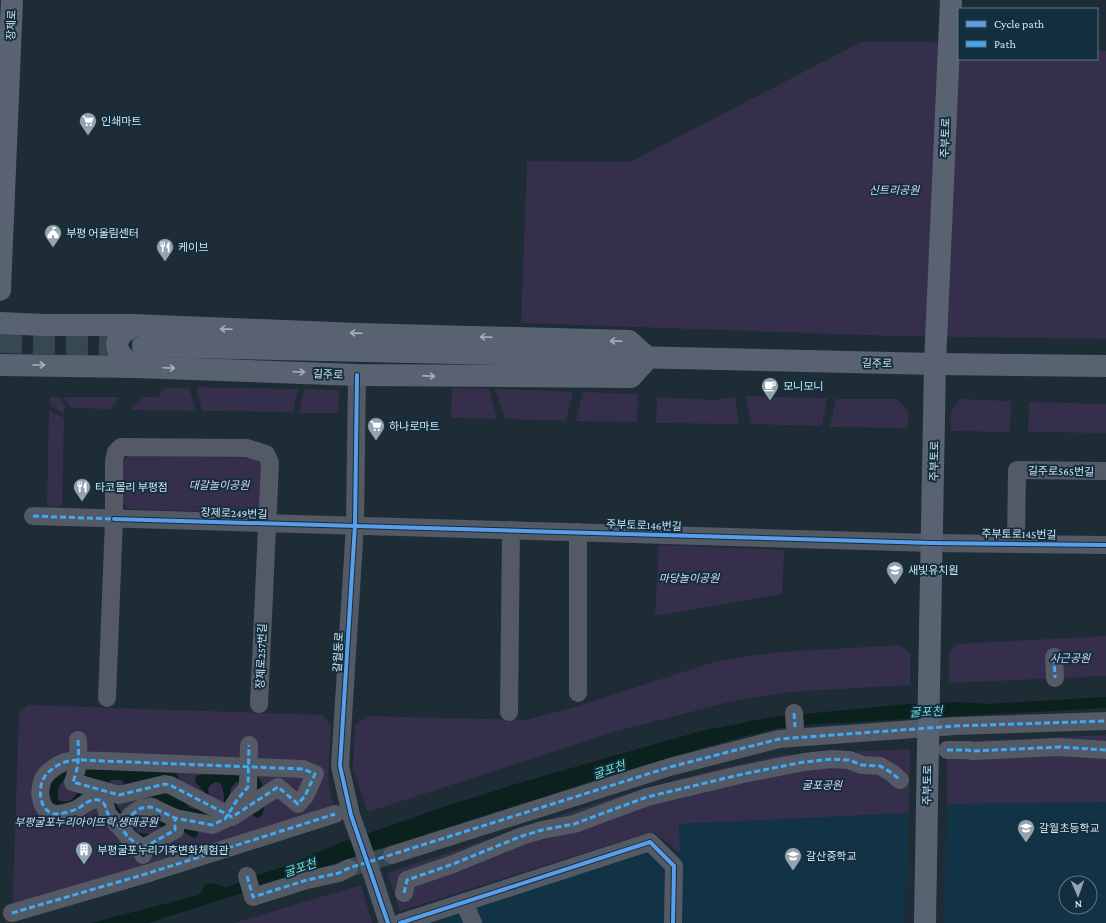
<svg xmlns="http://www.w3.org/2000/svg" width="1106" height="923" font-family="'Crimson Pro','Noto Sans KR',serif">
<rect width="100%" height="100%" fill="#1d2c35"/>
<g fill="#123346" fill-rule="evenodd">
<path d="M1106,802V923H945L947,804ZM1066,883H1090V907H1066Z"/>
<polygon points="909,813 905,923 680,923 679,824"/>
<polygon points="651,848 667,869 665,923 404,923"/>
</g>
<g fill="#352f4b">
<polygon points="861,42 928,42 959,44 959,59 1097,59 1097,51 1106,51 1106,339 894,336 521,323 527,161 630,162"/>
<polygon points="196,387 298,389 293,412 202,411"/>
<polygon points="165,388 189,388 196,411 129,410 144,397 158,397"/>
<polygon points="452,388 489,389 497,419 451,418"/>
<polygon points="304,389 339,390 338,413 299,413"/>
<polygon points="495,389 573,392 566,421 505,419"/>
<polygon points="583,392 638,394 637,422 576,421"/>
<polygon points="735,396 739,424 656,423 657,397 715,400"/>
<polygon points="745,396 827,398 822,426 751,424"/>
<polygon points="50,397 60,397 67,409 64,409 64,414 50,406"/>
<polygon points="63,397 120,397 111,409 71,408"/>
<polygon points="836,399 897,399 908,411 908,428 830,427"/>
<polygon points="960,399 1011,401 1010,432 951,431 951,411"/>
<polygon points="1029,402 1106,404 1106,433 1028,432"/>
<polygon points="49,410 64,418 62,506 47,507"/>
<polygon points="130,455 256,458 263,468 260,508 251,513 129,509 121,501 123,462"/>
<polygon points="659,545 784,550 782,594 655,616"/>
<polygon points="1106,636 1106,676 949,683 949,652 957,644"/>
<polygon points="900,645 910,653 910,685 789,692 737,700 617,731 368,812 353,769 355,725 367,716 525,720 572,708 714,662 755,655 781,652"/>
<polygon points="28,705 323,715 331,727 328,779 335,814 12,919 19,714"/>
<polygon points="1106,735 1106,802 947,804 947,742"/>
<polygon points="910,749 909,813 679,824 680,853 655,833 629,839 400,911 387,873 600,802 639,790 719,769 782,755"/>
<polygon points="361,885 372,923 234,923"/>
</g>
<g fill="#0a211e" fill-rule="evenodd">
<polygon points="1106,697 1106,708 816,724 778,728 730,740 614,774 148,923 91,923 199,895 201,892 205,885 211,883 226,887 233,885 258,875 289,865 337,844 444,807 516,784 701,731 773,717 908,704 958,702 986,704"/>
<path d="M66,768L174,771C182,778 181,790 181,799L190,808L196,809L206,794L195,782L196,776C205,773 248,771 255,775C263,779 264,791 265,798C265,805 265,813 259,818H257L249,812L259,793C257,783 252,781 243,779L235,783L231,788L228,802L220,817L179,815L158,799L125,789L123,781C118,779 113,779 109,782C108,793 116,805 123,814L146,811L158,820L198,829V835L194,838L181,830L139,839L114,809L53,807L48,798L51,783ZM68,776L78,792C73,800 67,804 58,800C57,789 59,784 68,776ZM215,782L220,783C224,789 225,799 223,805L211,800L208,792L209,786ZM143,822H150L161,827V830L153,834L139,833L135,830V826Z"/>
</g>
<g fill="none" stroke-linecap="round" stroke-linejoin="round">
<polyline stroke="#384851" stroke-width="18" stroke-dasharray="18 9" stroke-linecap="butt" points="349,868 392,855"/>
<polyline stroke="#384851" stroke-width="22" stroke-dasharray="22 11" stroke-linecap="butt" points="0,342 143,346"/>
<g stroke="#535965" stroke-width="18">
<polyline points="33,516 932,543 1106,545"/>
<polyline points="1016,543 1017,470 1106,471"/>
<polyline points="1054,657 1055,678"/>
<polyline points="578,693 578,532"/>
<polyline points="107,698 114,519 114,461 116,452 121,447 247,448 266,454 270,463 259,704"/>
<polyline points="509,712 511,530"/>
<polyline points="794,713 795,727"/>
<path d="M78,740C79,758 79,765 73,782L119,795L165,784L170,785L232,817L278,787L298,804L305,796L315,774L303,769L79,760C68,760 59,763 51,770C47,773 43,778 42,782C38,794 41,813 56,814C63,814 71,811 77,809C84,805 92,796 101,801C105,803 106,808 107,812C110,818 116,823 121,828"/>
<polyline points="947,750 967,750 973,751 1060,747 1106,750"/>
<polyline points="351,815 340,766 355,525 357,375"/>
<polyline points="143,848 175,830 175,818"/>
<polyline points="143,855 143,848 129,838 121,828 131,815 141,808 151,807 175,818 212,825 225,819 237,800 248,787 249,745"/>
<polyline points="392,855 670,767 779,739 955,726 1106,721"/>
<polyline points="372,874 388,923"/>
<polyline points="247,876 253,897 307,880 339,873 349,868"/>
<polyline points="404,893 407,880 453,864 522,836 542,830 574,824 647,797 743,774 804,762 832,759 849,760 862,765 880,766 892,773 900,780"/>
<polyline points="464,902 473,923"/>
<polyline points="12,913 149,873 335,814"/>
<polyline points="400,923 650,842 674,866 673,923"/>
</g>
<g stroke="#596271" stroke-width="22">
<polyline points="0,290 12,0"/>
<polyline points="0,323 45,325 134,325 358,334 629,341 648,358"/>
<path d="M134,325C110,338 113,353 135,367"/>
<polyline points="143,346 935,364 1106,366"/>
<polyline points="0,365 135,367 357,375 631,377 648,358"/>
<polyline points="929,685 935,364 951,0"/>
<polyline points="925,923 928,745"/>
</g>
<polyline stroke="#535965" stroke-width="18" points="351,815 372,874"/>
<polyline stroke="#596271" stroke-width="22" points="928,745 929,685"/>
<g stroke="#3fa9f5" stroke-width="3" stroke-dasharray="6 3" stroke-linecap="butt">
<polyline points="33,516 114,519"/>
<polyline points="1054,657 1055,678"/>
<polyline points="794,713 795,727"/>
<path d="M78,740C79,758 79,765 73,782L119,795L165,784L170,785L232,817L278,787L298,804L305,796L315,774L303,769L79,760C68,760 59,763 51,770C47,773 43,778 42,782C38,794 41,813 56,814C63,814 71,811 77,809C84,805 92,796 101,801C105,803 106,808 107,812C110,818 116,823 121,828"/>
<polyline points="947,750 967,750 973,751 1060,747 1106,750"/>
<polyline points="143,848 175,830 175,818"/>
<polyline points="143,855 143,848 129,838 121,828 131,815 141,808 151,807 175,818 212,825 225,819 237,800 248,787 249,745"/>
<polyline points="247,876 253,897 307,880 339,873 349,868 670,767 779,739 955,726 1106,721"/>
<polyline points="404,893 407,880 453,864 522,836 542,830 574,824 647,797 743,774 804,762 832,759 849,760 862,765 880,766 892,773 900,780"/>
<polyline points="12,913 149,873 335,814"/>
</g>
<defs>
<g id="cycleway">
<polyline points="357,375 355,525 340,766 351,815 388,923"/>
<polyline points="114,519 932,543 1106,545"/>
<polyline points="400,923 650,842 674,866 673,923"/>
</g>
</defs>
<use href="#cycleway" stroke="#132e3f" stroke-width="6"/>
<use href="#cycleway" stroke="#5a9eea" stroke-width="4"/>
</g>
<defs><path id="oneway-shaft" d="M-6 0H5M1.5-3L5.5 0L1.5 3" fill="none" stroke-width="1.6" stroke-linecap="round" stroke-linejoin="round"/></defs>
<g stroke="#a3b0bd">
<use href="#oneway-shaft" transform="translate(226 329) rotate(-178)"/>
<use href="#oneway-shaft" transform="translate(356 333) rotate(-178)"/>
<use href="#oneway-shaft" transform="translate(486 337) rotate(-178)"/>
<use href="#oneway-shaft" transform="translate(616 341) rotate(-178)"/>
<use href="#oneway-shaft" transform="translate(39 365)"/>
<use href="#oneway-shaft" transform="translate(169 368) rotate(2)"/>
<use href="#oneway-shaft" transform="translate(299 372) rotate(2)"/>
<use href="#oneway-shaft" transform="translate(429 376) rotate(1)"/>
</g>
<defs>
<symbol id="supermarket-pin" viewBox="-11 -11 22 30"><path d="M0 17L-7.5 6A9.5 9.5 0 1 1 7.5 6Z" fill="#94a4ae" stroke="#132e3f"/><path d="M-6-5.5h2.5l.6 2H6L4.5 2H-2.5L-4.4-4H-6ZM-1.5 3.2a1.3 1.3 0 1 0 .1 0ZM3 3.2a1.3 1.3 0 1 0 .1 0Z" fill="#fff"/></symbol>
<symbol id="civic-pin" viewBox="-11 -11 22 30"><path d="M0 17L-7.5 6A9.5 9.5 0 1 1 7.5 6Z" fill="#94a4ae" stroke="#132e3f"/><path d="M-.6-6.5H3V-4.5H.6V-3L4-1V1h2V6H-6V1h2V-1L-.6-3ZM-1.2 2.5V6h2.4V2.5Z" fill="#fff"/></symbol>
<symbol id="restaurant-pin" viewBox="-11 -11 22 30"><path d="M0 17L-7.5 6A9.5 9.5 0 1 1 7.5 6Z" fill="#94a4ae" stroke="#132e3f"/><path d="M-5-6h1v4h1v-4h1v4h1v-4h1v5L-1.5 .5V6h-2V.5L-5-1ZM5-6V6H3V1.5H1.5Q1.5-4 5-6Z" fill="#fff"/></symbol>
<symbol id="cafe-pin" viewBox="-11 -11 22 30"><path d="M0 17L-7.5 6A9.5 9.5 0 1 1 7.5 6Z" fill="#94a4ae" stroke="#132e3f"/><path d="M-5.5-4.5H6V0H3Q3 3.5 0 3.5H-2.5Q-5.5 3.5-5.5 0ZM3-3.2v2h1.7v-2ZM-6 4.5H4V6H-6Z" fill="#fff"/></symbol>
<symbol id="school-pin" viewBox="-11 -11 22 30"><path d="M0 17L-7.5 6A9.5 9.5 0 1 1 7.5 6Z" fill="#94a4ae" stroke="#132e3f"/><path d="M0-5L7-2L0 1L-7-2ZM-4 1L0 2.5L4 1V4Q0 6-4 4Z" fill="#fff"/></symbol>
<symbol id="building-pin" viewBox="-11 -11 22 30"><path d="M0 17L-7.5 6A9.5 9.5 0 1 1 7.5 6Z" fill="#94a4ae" stroke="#132e3f"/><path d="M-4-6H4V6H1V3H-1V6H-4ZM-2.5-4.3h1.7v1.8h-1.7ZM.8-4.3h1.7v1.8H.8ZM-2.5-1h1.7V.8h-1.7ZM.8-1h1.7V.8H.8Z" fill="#fff"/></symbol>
</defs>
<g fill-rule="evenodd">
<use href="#supermarket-pin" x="78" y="111" width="20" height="27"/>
<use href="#civic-pin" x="43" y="223" width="20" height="27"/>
<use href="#restaurant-pin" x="155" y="237" width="20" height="27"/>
<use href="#cafe-pin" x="760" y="376" width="20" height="27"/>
<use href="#supermarket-pin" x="366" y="416" width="20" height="27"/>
<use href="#restaurant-pin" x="72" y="477" width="20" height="27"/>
<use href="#school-pin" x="885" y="560" width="20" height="27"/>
<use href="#school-pin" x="1016" y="818" width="20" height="27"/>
<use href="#building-pin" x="74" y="840" width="20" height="27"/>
<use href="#school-pin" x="783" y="846" width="20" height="27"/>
</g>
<g text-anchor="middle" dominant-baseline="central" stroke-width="4" stroke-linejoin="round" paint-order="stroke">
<g font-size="11" fill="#d4e4ef" stroke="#132e3f">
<text transform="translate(11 25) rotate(-88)">장제로</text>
<text transform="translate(945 138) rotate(-88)">주부토로</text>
<text transform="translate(877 363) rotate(1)">길주로</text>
<text transform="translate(328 374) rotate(2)">길주로</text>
<text transform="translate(934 461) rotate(-89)">주부토로</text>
<text transform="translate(1061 471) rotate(1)">길주로565번길</text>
<text transform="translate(234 513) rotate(2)">장제로249번길</text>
<text transform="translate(644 525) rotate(2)">주부토로146번길</text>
<text transform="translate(1019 534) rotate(1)">주부토로145번길</text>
<text transform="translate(338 652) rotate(-87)">갈월동로</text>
<text transform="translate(261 656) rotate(-88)">장제로257번길</text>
<text transform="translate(927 785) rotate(-89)">주부토로</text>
</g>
<g font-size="11" fill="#d4e4ef" stroke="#132e3f" text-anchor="start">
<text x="101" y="121">인쇄마트</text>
<text x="66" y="233">부평 어울림센터</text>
<text x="178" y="247">케이브</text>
<text x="783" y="386">모니모니</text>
<text x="389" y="426">하나로마트</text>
<text x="95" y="487">타코몰리 부평점</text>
<text x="908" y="570">새빛유치원</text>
<text x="1039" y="828">갈월초등학교</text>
<text x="97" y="850">부평굴포누리기후변화체험관</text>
<text x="806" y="856">갈산중학교</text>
</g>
<g font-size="11" font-style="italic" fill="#ded7f6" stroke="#132e3f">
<text x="894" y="190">신트리공원</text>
<text x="219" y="485">대갈놀이공원</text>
<text x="689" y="578">마당놀이공원</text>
<text x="1070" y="658">사근공원</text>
<text x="822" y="785">굴포공원</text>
<text x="86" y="822">부평굴포누리아이뜨락 생태공원</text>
</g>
<g font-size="12" font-style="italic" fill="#70e1ce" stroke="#132e3f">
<text transform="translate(926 712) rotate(-3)">굴포천</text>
<text transform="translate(609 770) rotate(-18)">굴포천</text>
<text transform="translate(300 868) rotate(-18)">굴포천</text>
</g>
</g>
<rect x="958" y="8" width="140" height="52" fill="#132e3f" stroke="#607785"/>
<rect x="966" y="21" width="20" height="6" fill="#5a9eea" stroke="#607785"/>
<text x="994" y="28" font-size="12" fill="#d4e4ef">Cycle path</text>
<rect x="966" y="41" width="20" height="6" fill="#3fa9f5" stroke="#607785"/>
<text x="994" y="48" font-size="12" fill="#d4e4ef">Path</text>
<g transform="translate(1078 895) rotate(178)"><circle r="19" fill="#132e3f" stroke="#607785"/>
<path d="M0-3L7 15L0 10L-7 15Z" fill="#94a4ae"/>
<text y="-6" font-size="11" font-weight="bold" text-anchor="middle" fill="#d4e4ef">N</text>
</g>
</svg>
